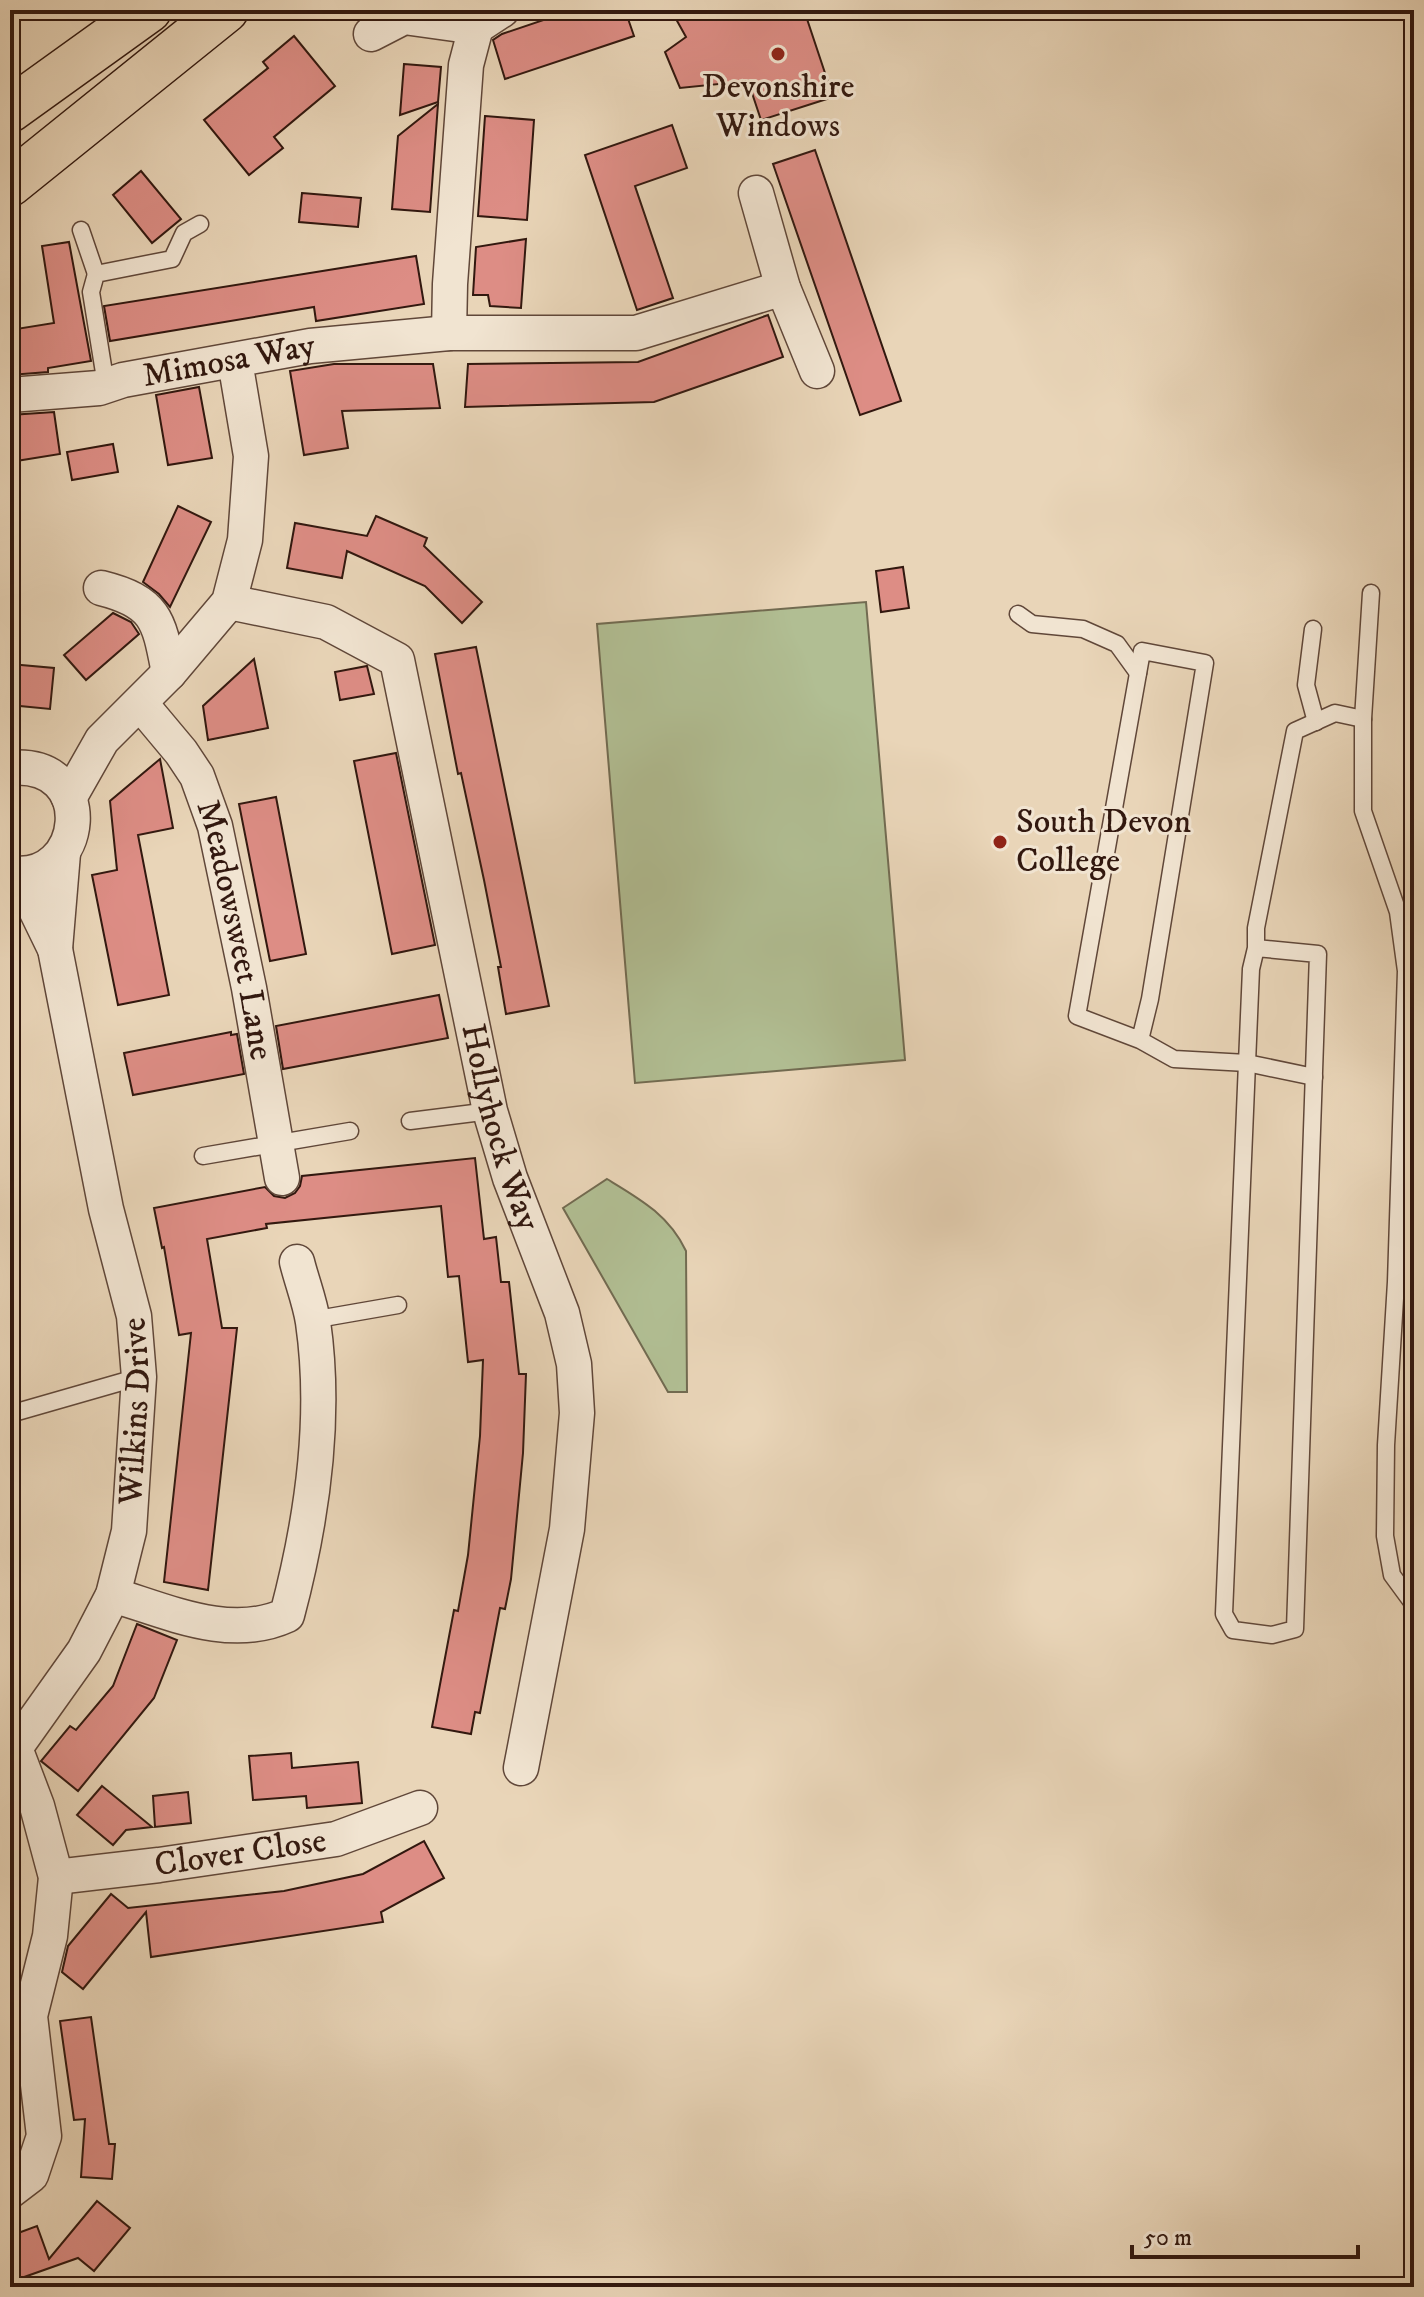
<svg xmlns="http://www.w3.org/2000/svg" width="1424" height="2297" font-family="'IM FELL DW Pica',serif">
<rect width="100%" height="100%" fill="#e9d5b8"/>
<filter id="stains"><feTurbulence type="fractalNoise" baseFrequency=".0025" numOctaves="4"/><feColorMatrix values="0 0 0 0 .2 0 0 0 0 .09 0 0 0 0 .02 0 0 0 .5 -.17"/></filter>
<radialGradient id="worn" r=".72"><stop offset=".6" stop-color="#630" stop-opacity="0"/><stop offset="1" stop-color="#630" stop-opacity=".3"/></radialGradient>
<g fill="#b1be93" stroke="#726b51" stroke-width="2">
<polygon points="866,602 905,1060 635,1083 597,624"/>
<path d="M607,1179C640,1199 669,1215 686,1251L687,1392H668L563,1208Z"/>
</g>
<g fill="#dd8d85" stroke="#32180f" stroke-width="2">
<polygon points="573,10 625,10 634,36 505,79 493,40 502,34"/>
<polygon points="671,10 804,10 833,97 761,120 748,81 680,88 665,52 686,37"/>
<polygon points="294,36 335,86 274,137 283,148 249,175 204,120 268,68 263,62"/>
<polygon points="404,64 441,67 438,102 400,115"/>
<polygon points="438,104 430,212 392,209 398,136"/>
<polygon points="485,116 534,120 527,220 478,216"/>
<polygon points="672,125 687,168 635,186 673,298 637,310 585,155"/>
<polygon points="815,150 901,401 860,415 773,164"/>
<polygon points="141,171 181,219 152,243 113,195"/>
<polygon points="302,193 361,198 358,227 299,222"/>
<polygon points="526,239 521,308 490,306 488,295 473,295 476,247"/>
<polygon points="69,242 91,361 48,368 48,372 10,375 10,330 54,323 42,246"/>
<polygon points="416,256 424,304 316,321 314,307 110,341 104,306"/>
<polygon points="768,315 783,357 654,402 465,407 468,364 638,362"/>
<polygon points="334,364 433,364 440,408 342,411 348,448 304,455 290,371"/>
<polygon points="199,387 212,458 168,465 156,395"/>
<polygon points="54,412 60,454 10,462 10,415"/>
<polygon points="113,444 118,472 72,480 67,452"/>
<polygon points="178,506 211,522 170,607 159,594 143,582"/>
<polygon points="376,516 427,538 424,546 482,602 462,623 425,586 347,551 342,578 287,568 295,523 367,536"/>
<polygon points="903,567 909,608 881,612 876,571"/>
<polygon points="113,613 131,622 139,634 86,680 64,655"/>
<polygon points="476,647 549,1006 506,1014 498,967 501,967 484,880 461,773 458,774 435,654"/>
<polygon points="254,659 268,728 208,740 203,706"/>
<polygon points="10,664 54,668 50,709 10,705"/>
<polygon points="367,666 374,694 340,700 335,672"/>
<polygon points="396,753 435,945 392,954 354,761"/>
<polygon points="160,759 173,828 138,835 169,995 118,1005 92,875 117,870 110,801"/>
<polygon points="276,797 306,954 270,961 239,804"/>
<polygon points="439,995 448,1038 283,1069 276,1026"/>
<polygon points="231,1032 231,1035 237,1034 244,1074 133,1095 124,1053"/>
<polygon points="475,1158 484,1239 496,1237 501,1282 509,1282 519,1374 526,1374 523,1453 511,1579 505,1609 500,1608 480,1713 475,1712 471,1734 432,1727 454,1610 458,1611 468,1555 480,1436 483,1360 468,1362 459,1276 448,1277 441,1206 266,1224 267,1228 207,1239 222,1328 237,1328 208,1590 164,1582 191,1333 179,1335 164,1247 162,1248 154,1208 265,1187 274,1196 285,1198 295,1193 300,1186 302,1176"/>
<polygon points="137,1624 177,1640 154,1698 78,1791 41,1761 70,1726 76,1730 113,1686"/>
<polygon points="291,1753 292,1768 358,1762 362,1803 307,1808 306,1796 253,1800 249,1756"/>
<polygon points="102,1786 152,1827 126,1830 113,1845 77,1815"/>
<polygon points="188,1792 191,1823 155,1827 153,1796"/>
<polygon points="424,1841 444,1878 381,1912 383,1922 151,1957 146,1912 83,1989 62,1972 68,1946 111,1894 128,1908 284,1891 363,1874"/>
<polygon points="91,2017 109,2144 115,2144 112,2179 81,2177 85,2119 74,2120 60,2021"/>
<polygon points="97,2201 130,2228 94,2271 78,2258 10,2282 10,2236 37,2226 49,2259"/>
</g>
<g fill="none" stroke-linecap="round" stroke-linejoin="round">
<defs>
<g id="lane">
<polyline points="81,230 96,274"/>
<polyline points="106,385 91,292 96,274 172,259 184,233 200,224"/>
<polyline points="1371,593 1363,719 1363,811 1398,912 1406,971 1396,1282 1386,1445 1385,1536 1392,1575 1414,1605"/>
<polyline points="1018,614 1032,624 1083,629 1117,644 1138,673"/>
<polyline points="1313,629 1306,685 1316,722"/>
<polyline points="1256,948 1251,969 1247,1063 1224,1614 1233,1630 1272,1635 1295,1629 1318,954 1256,948 1256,928 1295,731 1335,713 1363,719"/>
<polyline points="1140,1040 1150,999 1205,663 1142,651 1077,1016 1140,1040 1174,1059 1247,1063 1314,1077"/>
<polyline points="410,1121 490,1111"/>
<polyline points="203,1156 350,1131"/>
<polyline points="312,1320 398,1305"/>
<polyline points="10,1414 139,1377"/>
</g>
<g id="street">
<polyline points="371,34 404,17 476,27 502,10"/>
<polyline points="756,193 783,288 817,371"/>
<polyline points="449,333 450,284 466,65 476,27"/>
<path id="s1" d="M10,395L99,388L123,380L310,346L449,333H636L783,288"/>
<path d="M101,588C157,602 159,621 169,673"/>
<path id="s2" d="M229,602L326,622L397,660L490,1111L510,1178L562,1313L574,1364L577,1413L567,1529L521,1768"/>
<path id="s3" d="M140,703L181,752L197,776L215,826L249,988L282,1178"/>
<path d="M10,768C101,760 86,885 10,873"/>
<polyline points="69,798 102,740 169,673 229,602 245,540 251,456 235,361"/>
<polyline points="55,949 63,853"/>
<path d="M113,1595C169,1612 231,1641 287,1615C312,1521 327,1419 313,1322C310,1302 302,1282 297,1262"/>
<path id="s4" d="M10,1751L15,1748L84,1651L113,1595L129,1531L139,1377L134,1316L106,1209L55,949L19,875"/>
<path id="s5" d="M56,1877L159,1865L336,1839L420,1808"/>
<polyline points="10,2191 31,2175 44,2136 30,2016 50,1936 56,1877 37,1806 15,1748"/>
</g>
<g id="primary">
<polyline points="10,110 149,10"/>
<polyline points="10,184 226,10"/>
</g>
</defs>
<use href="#lane" stroke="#604739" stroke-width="19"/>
<use href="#street" stroke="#604739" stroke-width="37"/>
<use href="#primary" stroke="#32180f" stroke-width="47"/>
<use href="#lane" stroke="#f1e4d1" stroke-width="16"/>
<use href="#street" stroke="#f1e4d1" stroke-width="34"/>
<use href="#primary" stroke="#e9d5b8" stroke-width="44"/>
</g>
<g fill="#8f2418" stroke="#f1e4d1" stroke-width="3">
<circle cx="778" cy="54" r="8"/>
<circle cx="1000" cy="842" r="8"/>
</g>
<g text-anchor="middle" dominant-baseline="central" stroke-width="6" stroke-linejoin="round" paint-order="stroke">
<g font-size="34" fill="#32180f" stroke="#f1e4d1">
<text x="778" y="87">Devonshire<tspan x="778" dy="39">Windows</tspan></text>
<text x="1016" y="822" text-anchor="start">South Devon<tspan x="1016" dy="39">College</tspan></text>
</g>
<g font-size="34" fill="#32180f" stroke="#f1e4d1">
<text stroke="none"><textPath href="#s1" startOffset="222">Mimosa Way</textPath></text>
<text stroke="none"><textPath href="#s3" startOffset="252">Meadowsweet Lane</textPath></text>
<text stroke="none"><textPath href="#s2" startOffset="658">Hollyhock Way</textPath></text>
<text stroke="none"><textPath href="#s4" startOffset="374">Wilkins Drive</textPath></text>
<text stroke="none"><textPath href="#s5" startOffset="186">Clover Close</textPath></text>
</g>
</g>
<rect width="1424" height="2297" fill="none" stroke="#e9d5b8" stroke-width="40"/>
<rect x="12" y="12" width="1400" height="2273" fill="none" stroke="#32180f" stroke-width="4"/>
<rect x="20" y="20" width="1384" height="2257" fill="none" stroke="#32180f" stroke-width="2"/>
<path d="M1132 2245v12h226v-12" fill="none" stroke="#32180f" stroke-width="4"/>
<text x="1144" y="2245" font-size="24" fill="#32180f" stroke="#f1e4d1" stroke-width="6" paint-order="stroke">50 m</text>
<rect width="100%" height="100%" filter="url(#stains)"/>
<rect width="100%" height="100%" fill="url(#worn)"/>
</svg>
